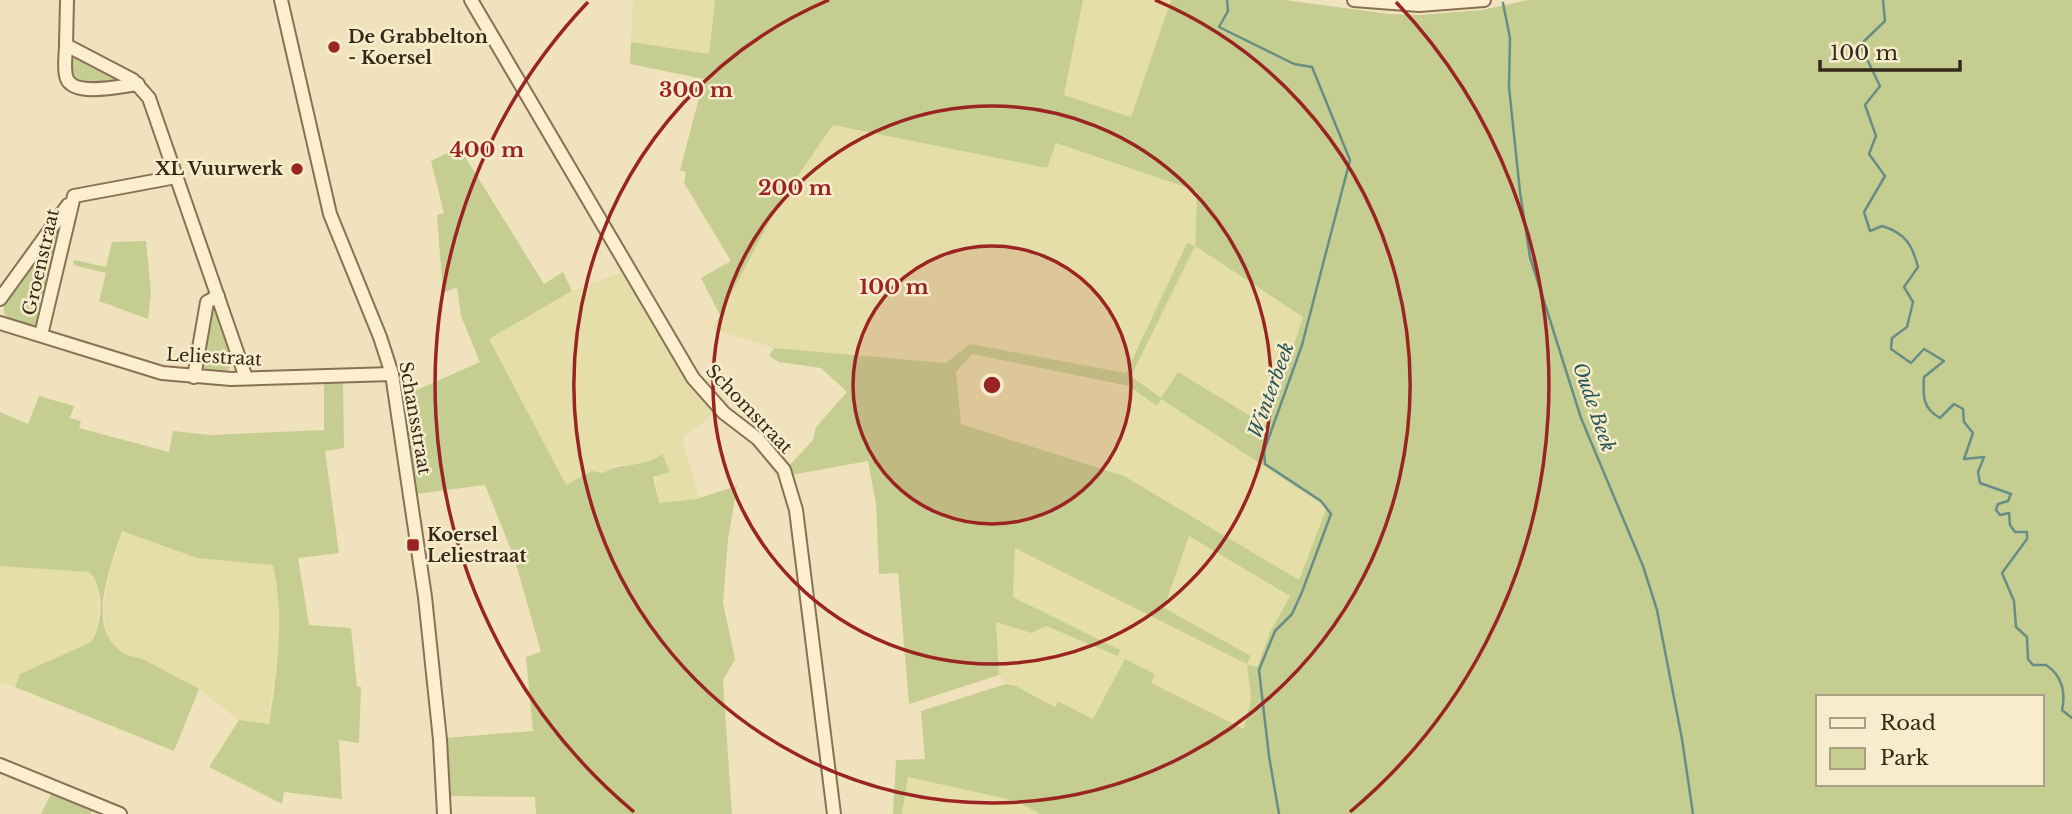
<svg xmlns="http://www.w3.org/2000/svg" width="2072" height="814" font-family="'Libre Baskerville',serif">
<rect width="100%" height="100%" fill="#f0e2bc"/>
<g fill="#e6dea9">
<polygon points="633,0 715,0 709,54 631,42"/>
<polygon points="1083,0 1171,0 1132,117 1064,95"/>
<polygon points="833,125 1047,168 1055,143 1197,191 1195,246 1303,317 1267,426 1178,372 1161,399 1327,507 1299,580 1124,476 961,424 956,372 972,354 1128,387 1157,405 1161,398 1131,375 1194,247 1187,243 1126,373 970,344 946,363 774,348 712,329 779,203"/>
<polygon points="624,271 687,378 715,413 682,438 699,498 696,499 658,503 654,460 642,465 616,465 603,473 592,471 566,486 489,339 572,291"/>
<polygon points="123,531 197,558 273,564 278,588 279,643 268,724 241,722 199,689 138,657 124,654 108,639 103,611 109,574"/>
<polygon points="1189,535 1290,596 1271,630 1257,667 1247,664 1251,698 1245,729 1151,683 1155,674 1105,698 1093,719 1059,701 1056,707 1016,686 1006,684 999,675 996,622 1031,633 1046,626 1120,650 1013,597 1015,548 1246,663 1164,608"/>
<polygon points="0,566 89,572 99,586 98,623 91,642 20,674 15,687 0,682"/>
<polygon points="908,777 1016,801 1040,814 902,814"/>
</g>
<g fill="#c5ce90" fill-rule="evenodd">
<path d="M715,0H1083L1064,95L1131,117L1171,0H1284L1389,14L1420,15L1482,10L1528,0H2072V814H1040L1016,801L908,777L902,814H893L896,760L925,759L921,711L1006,684L1016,686L1055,707L1058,701L1093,719L1125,659L1155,674L1151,683L1244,729L1251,698L1247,664L1015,548L1013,597L1120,650L1118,656L1046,626L1031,633L996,622L999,675L909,704L898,573L879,574L876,504L868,461L791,475L787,468L813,440L816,427L847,392L821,368L779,362L769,356L774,348L946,363L970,344L1126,373L1187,243L1195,246L1197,191L1056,143L1047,168L833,125L779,203L720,315L701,278L731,261L684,183L686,172L680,170L704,79L630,64L631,42L709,54ZM1195,246L1303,317L1267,426L1178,372L1161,398L1131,376ZM972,354L1128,386L1157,406L1161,399L1327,507L1299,580L1124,476L961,424L956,372ZM1189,536L1290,596L1271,630L1257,667L1247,664L1251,656L1164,608ZM1818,697H2042V784H1818Z"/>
<polygon points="75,57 118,78 116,83 78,84 71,77 70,65"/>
<path d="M459,147L544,284L563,272L572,291L489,339L566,485L592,471L603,473C623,461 643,469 662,454L670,472L653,477L659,503L696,499L737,486L728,539L723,603L735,659L723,680L732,814H536L535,797L450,796L445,738L533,731L526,657L541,652L514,557L485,485L416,494L403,396L480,362L461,316L457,287L443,293L437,215L444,213L431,161Z"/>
<path d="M57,237L59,240L38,324C25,329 11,323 4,313V306L50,238Z"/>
<polygon points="146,241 151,292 148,319 99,301 106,273 73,265 74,260 106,267 112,242"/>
<polygon points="211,307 216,309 234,361 226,373 209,371 201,366"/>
<path d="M324,381H343L344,448L325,451L339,553L298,558L309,625L351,628L357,686L361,687L359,743L339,740L342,799L284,792L282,804L209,767L239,720L269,724C277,671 285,617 273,565L197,558L122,531C112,564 84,627 122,652C127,656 135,656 142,659C161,668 180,679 199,689L174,751L15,687L20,674L91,642C103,624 105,587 89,572L0,566V412L28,424L39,396L74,406L70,418L81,421L79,428L169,452L173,431L210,435L324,430Z"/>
<polygon points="52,792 93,807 91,814 41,814"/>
</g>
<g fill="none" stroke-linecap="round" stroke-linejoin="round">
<g stroke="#678e86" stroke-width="2.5">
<polyline points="1227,0 1228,11 1219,27 1294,64 1312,67 1350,160 1302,345 1264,451 1265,464 1321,501 1331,514 1302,592 1292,614 1275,631 1259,670 1269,756 1279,814"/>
<path d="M1883,0L1885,21L1860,45L1880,86L1865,105L1876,136L1869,154L1885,176L1864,212L1870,231L1882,226C1905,233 1912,244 1918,267L1904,287L1913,302L1907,327L1892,338L1891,349L1911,363L1924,349L1944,361L1924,377C1923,395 1922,408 1940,418L1954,404L1963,409L1964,422L1973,433L1964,459L1984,457L1978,472L1980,483L2011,494L2008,501L1998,504L1996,510L2000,515L2009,513L2010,525L2015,532H2027V539L2002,573L2014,601L2016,627L2027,637L2028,659L2033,665H2046C2062,675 2066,693 2062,710L2072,718"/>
<polyline points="1503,3 1510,38 1509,87 1520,192 1530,257 1581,418 1643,566 1657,610 1682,739 1693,814"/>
</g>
<defs>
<g id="minor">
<polyline points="67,0 66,45 133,80 149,98 246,378"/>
<polyline points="281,0 330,214 380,337 392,374 425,597 440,740 444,814"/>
<polyline points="471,0 693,378 724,413 758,439 784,470 796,510 834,814"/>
<polyline points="1354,0 1419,5 1484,0"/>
<path d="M66,45C66,55 63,70 67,79C75,97 122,86 138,84"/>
<polyline points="0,299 68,205"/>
<polyline points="0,323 162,373 231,379 392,374"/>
<polyline points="41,335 74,196 176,177"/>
<polyline points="194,377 207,302 218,296"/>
<polyline points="0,765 120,814"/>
</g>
</defs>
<use href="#minor" stroke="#887155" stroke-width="16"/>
<use href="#minor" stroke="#fbefcf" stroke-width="12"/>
</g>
<circle cx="992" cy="385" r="139" fill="#9a2422" fill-opacity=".12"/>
<g fill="none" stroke="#9a2422" stroke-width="3.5">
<circle cx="992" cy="385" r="139"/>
<circle cx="992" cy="385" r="279"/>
<path d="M1155 0A418 418 0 1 1 829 0"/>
<path d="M634 812A557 557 0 0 1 588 2M1396 2A557 557 0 0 1 1350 812"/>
</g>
<g fill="#9a2422" stroke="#f7eccc" stroke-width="2.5">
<circle cx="334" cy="47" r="7"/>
<circle cx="297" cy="169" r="7"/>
<rect x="406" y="538" width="14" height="14" rx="3.5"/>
</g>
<g text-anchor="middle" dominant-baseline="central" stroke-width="5" stroke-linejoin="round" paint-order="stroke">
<g font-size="18" font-weight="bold" fill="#36291a" stroke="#f7eccc" text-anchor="start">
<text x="348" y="37">De Grabbelton<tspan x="348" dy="21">- Koersel</tspan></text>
<text x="283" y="169" text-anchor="end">XL Vuurwerk</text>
<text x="427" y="535">Koersel<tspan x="427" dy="21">Leliestraat</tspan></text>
</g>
<g font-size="18" fill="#36291a" stroke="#f7eccc">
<text transform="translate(41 262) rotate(-77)">Groenstraat</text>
<text transform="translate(214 357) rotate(3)">Leliestraat</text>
<text transform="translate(749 409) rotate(46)">Schomstraat</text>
<text transform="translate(415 418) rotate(80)">Schansstraat</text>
</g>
<g font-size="19" font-style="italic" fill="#295755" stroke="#f7eccc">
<text transform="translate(1271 390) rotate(-70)">Winterbeek</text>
<text transform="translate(1594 407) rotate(71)">Oude Beek</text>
</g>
</g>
<circle cx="992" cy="385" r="10" fill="#9a2422" stroke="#f7eccc" stroke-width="3.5"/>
<g font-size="21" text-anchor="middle" font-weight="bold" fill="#9a2422" stroke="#f7eccc" stroke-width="5" stroke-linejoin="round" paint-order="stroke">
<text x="696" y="97">300 m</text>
<text x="487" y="157">400 m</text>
<text x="795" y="195">200 m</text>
<text x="894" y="294">100 m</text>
</g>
<rect x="1816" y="695" width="228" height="91" fill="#f7eccc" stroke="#aa9e85" stroke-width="2"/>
<rect x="1830" y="718" width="35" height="10" fill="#fbefcf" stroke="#aa9e85" stroke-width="2"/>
<text x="1880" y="730" font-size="21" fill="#36291a">Road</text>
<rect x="1830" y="748" width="35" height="21" fill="#c5ce90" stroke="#aa9e85" stroke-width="2"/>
<text x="1880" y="765" font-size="21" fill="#36291a">Park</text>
<path d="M1820 60v10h140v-10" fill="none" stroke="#36291a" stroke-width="3.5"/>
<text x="1830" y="60" font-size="21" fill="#36291a" stroke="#f7eccc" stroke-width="5" paint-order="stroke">100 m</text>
</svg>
